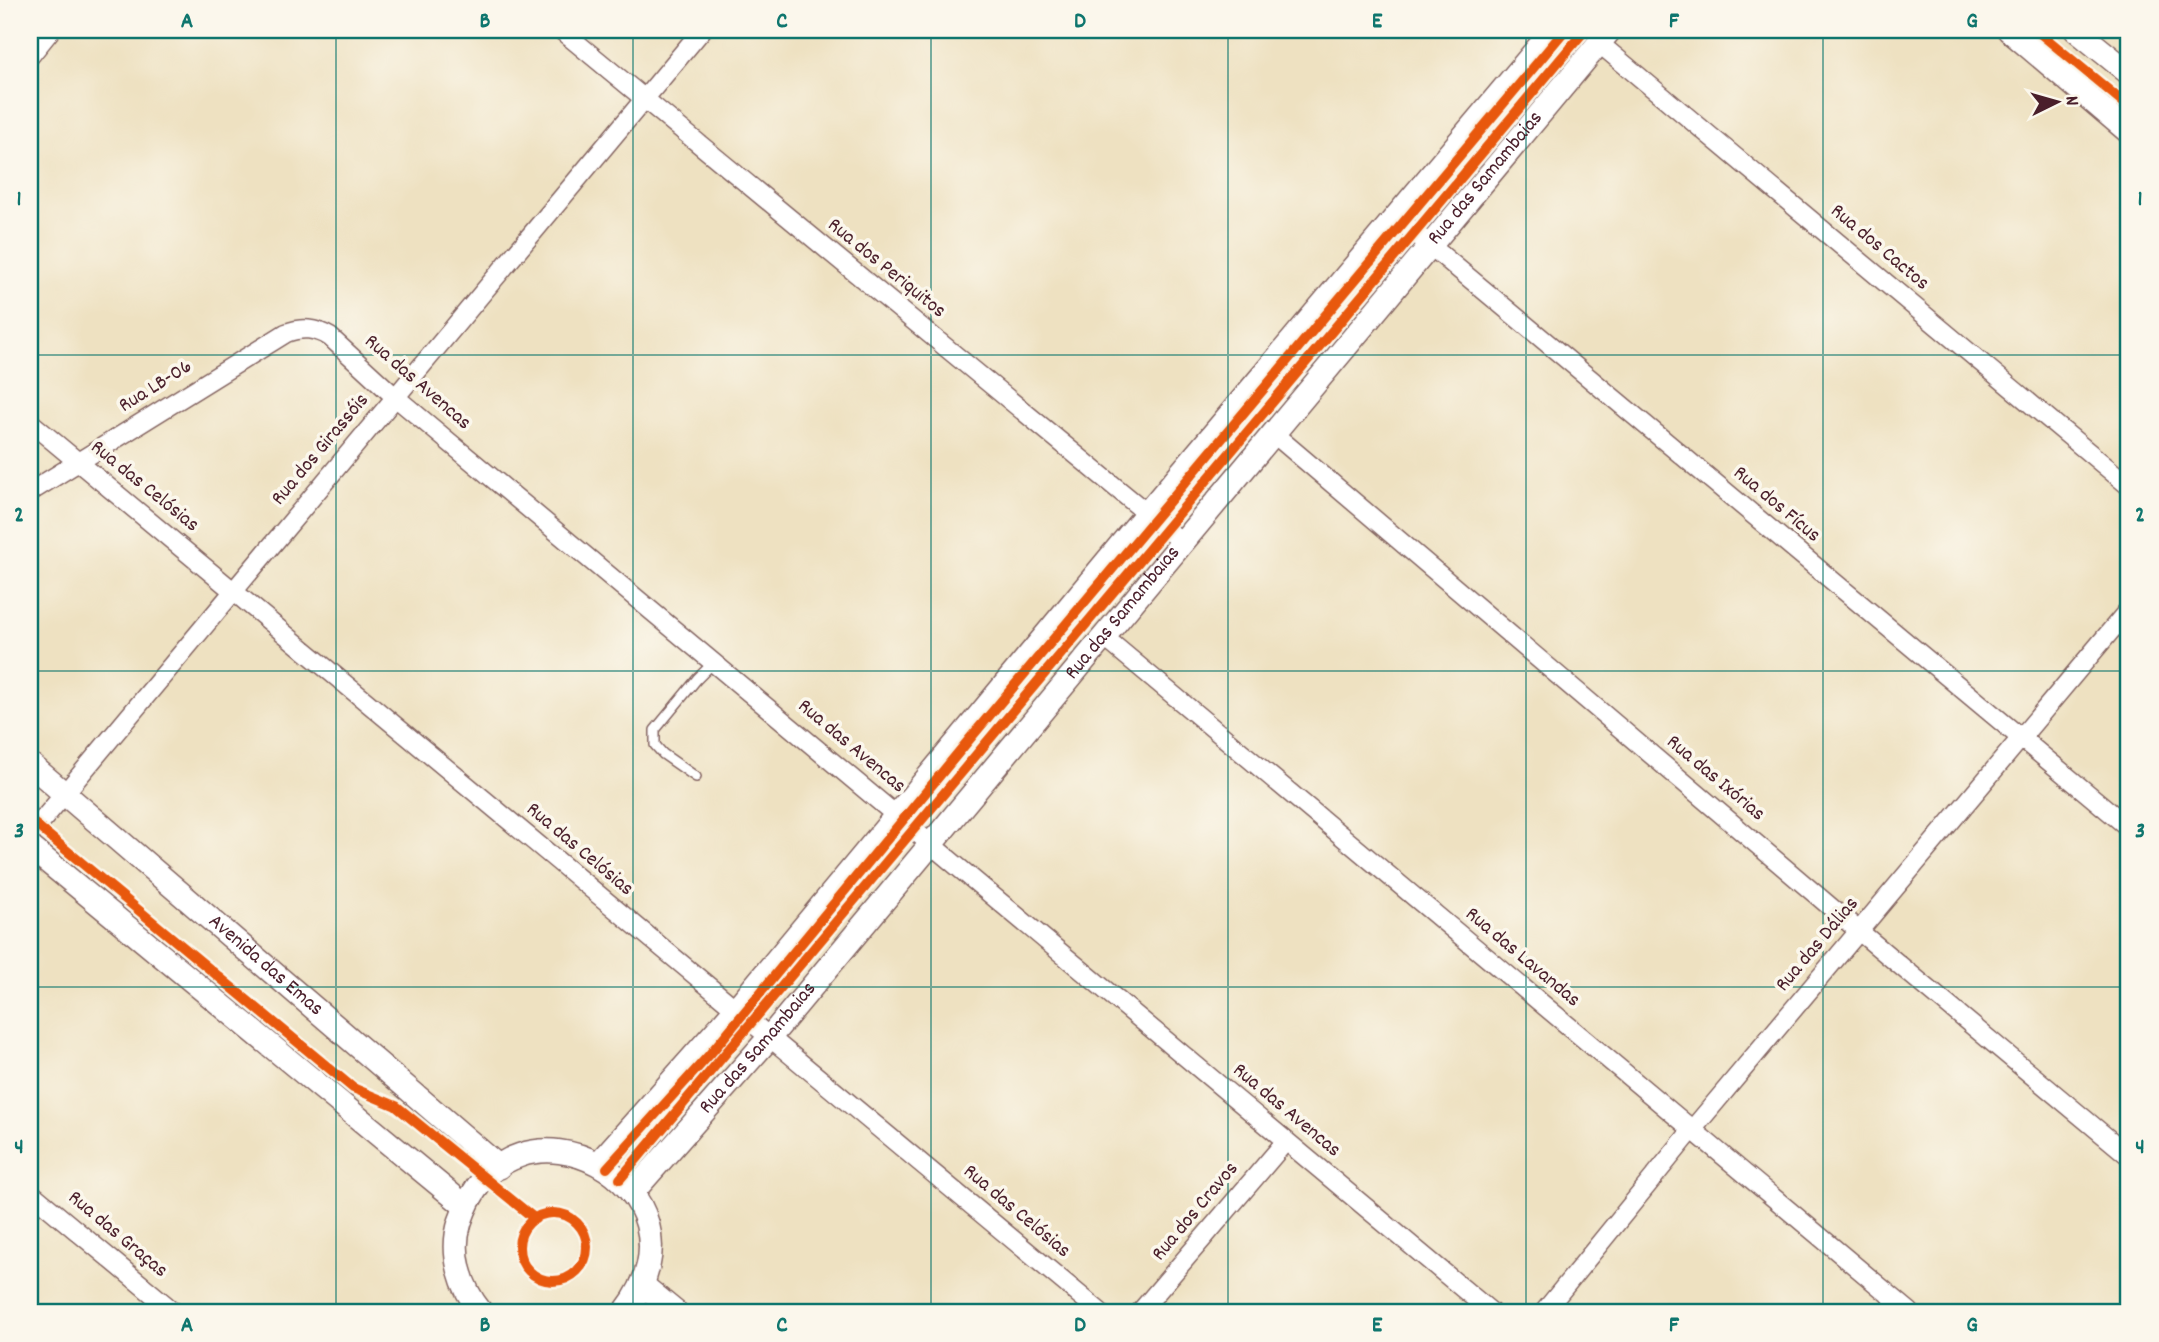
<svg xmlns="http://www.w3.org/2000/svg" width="2159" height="1342" font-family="Dekko,sans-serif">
<rect width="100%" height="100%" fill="#fbf7ec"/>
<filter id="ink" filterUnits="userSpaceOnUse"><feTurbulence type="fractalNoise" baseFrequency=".0143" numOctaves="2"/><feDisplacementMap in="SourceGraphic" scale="14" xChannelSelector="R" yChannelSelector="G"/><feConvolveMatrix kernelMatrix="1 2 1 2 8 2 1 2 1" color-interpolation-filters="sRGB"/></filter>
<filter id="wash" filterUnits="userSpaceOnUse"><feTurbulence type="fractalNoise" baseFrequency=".00686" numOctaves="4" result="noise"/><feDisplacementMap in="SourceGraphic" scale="28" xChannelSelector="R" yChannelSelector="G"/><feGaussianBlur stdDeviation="1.57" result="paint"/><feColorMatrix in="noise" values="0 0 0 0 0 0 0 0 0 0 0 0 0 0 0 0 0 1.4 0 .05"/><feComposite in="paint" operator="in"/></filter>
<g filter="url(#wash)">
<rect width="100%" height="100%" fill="#eee1c1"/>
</g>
<g filter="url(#ink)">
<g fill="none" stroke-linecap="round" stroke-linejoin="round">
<defs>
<polyline id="service" points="696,777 663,754 655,745 655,730 697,679 714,662"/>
<g id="minor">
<polyline points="561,30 1183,543"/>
<polyline points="1600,44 2129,486"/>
<polyline points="30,56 51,30"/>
<polyline points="1396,217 2129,828"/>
<polyline points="30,422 1100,1312"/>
<polyline points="1274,434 1860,932 2129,1156"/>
<path d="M30,492L286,333C302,327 315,328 330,337L394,396L1491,1312"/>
<polyline points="1104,637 1910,1312"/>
<polyline points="30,835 702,30"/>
<polyline points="30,1192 174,1312"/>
<polyline points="1140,1312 1286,1141"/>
<polyline points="1544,1312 1692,1130 2129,609"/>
</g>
<g id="tertiary">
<polyline points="2009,30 2129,132"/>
<polyline points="2076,30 2129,73"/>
<path id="s1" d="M30,764L499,1167"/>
<polyline points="30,847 465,1206"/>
<polyline points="599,1163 735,1010 1147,513 1553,30"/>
<path id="s2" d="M632,1193L770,1037L1610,30"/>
<polyline points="642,1285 675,1312"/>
<path d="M481,1312C461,1288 450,1253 460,1222C509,1072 723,1187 625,1312"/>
</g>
</defs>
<use href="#service" stroke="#836360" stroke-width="12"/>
<use href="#minor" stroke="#836360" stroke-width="21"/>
<use href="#tertiary" stroke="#836360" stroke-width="26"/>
<use href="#service" stroke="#fff" stroke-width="9"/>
<use href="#minor" stroke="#fff" stroke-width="18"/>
<use href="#tertiary" stroke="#fff" stroke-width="23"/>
<defs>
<g id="cycleway">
<polyline points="2036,30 2129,107"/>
<polyline points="30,820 353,1088 396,1106 535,1219"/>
<polyline points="607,1168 710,1054 973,735 1565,30"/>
<polyline points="620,1179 1585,30"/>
<circle cx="553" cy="1247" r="34"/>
</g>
</defs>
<use href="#cycleway" stroke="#fbf7ec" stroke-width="15"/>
<use href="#cycleway" stroke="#e8590c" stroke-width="10"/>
</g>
</g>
<path fill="none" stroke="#0f766e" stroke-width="2" stroke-opacity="0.55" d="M336,30V1312M633,30V1312M931,30V1312M1228,30V1312M1526,30V1312M1823,30V1312M30,355H2129M30,671H2129M30,987H2129"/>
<g text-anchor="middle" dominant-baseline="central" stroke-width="7" stroke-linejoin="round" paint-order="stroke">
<g font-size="21" fill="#4a1f2b" stroke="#fbf7ec">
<text stroke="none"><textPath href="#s2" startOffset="1326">Rua das Samambaias</textPath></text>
<text transform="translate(1879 248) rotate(40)">Rua dos Cactos</text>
<text transform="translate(886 269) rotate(39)">Rua dos Periquitos</text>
<text transform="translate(417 383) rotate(41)">Rua das Avencas</text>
<text transform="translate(156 387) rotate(-32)">Rua LB-06</text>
<text transform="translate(321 450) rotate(-50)">Rua dos Girassóis</text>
<text transform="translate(144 487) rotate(39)">Rua das Celósias</text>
<text transform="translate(1776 505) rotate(40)">Rua dos Fícus</text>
<text stroke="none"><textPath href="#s2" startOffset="760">Rua das Samambaias</textPath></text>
<text transform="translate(851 747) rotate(40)">Rua das Avencas</text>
<text transform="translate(1715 779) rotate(40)">Rua das Ixórias</text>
<text transform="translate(579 850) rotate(40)">Rua das Celósias</text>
<text transform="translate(1818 945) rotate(-50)">Rua das Dálias</text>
<text transform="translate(1522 958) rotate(40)">Rua das Lavandas</text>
<text stroke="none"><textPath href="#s1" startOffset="310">Avenida das Emas</textPath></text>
<text stroke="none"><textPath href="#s2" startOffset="192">Rua das Samambaias</textPath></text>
<text transform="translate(1286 1111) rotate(40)">Rua das Avencas</text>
<text transform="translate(1016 1212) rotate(40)">Rua das Celósias</text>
<text transform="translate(1196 1212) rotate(-50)">Rua dos Cravos</text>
<text transform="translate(117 1235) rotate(40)">Rua das Graças</text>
</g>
</g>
<rect width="2159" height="1342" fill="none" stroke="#fbf7ec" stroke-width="77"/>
<g transform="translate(2057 102) rotate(85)" stroke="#fbf7ec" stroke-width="5" paint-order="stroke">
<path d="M0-5L12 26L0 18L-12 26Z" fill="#4a1f2b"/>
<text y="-10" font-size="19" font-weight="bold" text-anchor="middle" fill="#4a1f2b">N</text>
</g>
<rect x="38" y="38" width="2082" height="1266" fill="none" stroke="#0f766e" stroke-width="2.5"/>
<g font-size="23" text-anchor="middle" font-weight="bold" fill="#0f766e">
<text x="187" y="27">A</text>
<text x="485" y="27">B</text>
<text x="782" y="27">C</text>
<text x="1080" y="27">D</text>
<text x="1377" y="27">E</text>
<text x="1674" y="27">F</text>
<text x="1972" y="27">G</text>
<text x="19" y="205">1</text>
<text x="2140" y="205">1</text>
<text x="19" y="521">2</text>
<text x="2140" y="521">2</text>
<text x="19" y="837">3</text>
<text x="2140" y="837">3</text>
<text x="19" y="1153">4</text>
<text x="2140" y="1153">4</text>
<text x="187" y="1331">A</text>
<text x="485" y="1331">B</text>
<text x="782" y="1331">C</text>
<text x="1080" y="1331">D</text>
<text x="1377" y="1331">E</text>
<text x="1674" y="1331">F</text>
<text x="1972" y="1331">G</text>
</g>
</svg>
